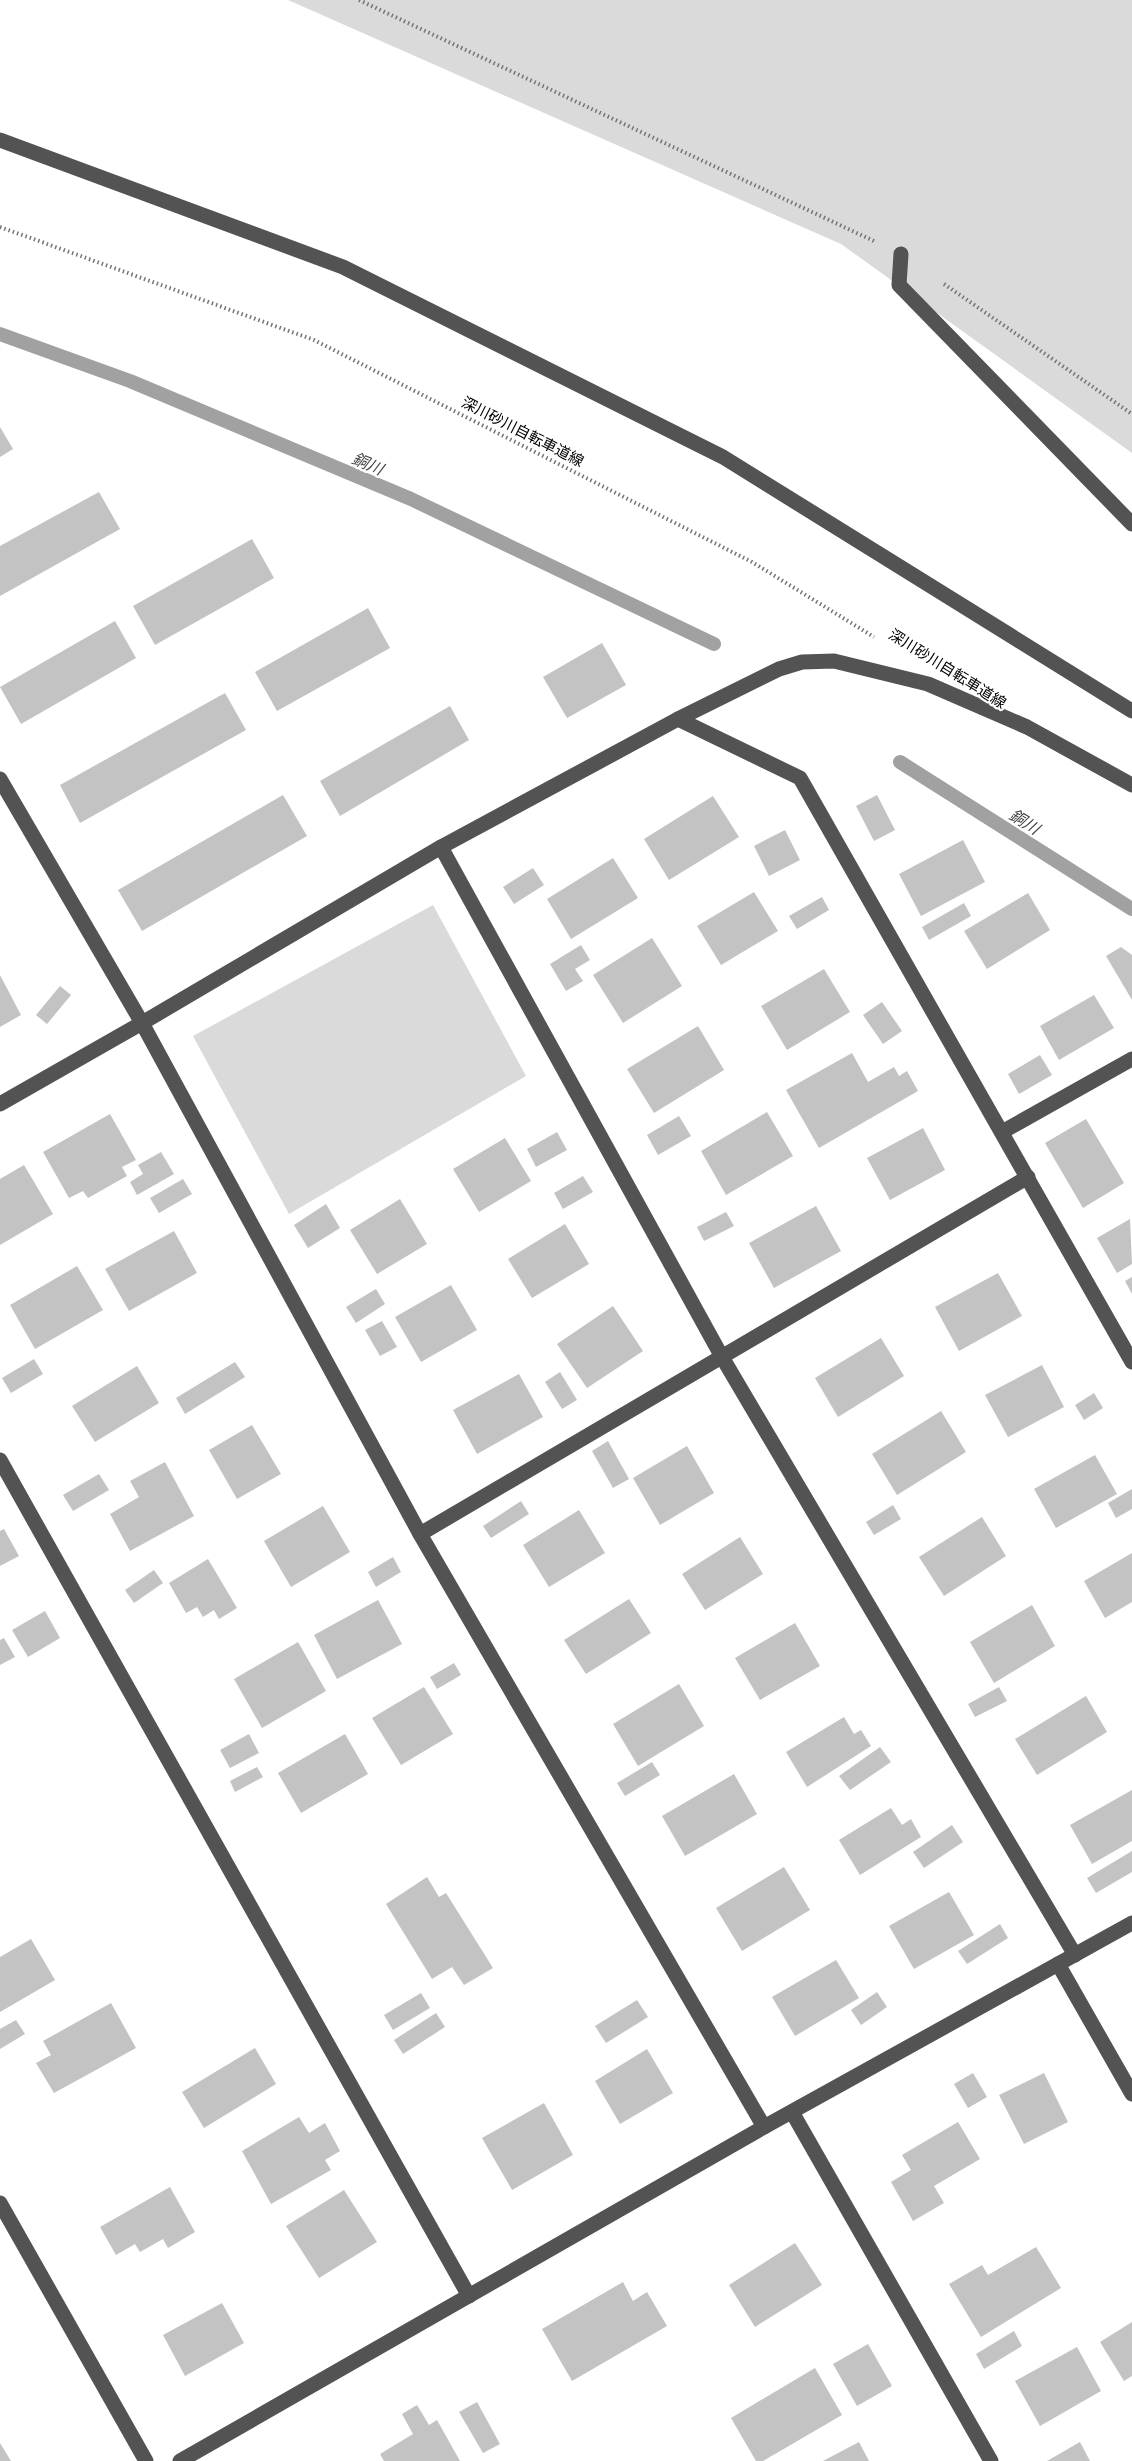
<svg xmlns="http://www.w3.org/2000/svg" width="1132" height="2461" font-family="Lato,'Noto Sans JP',sans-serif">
<rect width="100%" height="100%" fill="#fff"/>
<g fill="#dadada">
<polygon points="288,0 1132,0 1132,453 841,244"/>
<polygon points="433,905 526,1076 289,1214 193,1036"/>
</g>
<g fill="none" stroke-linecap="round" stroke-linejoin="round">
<g stroke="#a1a1a1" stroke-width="14">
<polyline points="0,334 130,381 411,499 714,644"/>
<polyline points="900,762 1132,909"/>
</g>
</g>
<g fill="#c3c3c3">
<polygon points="0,427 13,449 0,457"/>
<polygon points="99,492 120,529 0,596 0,546"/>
<polygon points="252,539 274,578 155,645 133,606"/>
<polygon points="368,608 390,648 277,711 255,672"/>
<polygon points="115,621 136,658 21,724 0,687"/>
<polygon points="602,643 626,685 567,718 543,677"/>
<polygon points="225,693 246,730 80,823 60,785"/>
<polygon points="450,706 469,740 340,816 320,781"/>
<polygon points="283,795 307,836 142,931 118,890"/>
<polygon points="877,795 895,830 874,841 856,806"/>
<polygon points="713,796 739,837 669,880 644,839"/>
<polygon points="785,830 800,860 769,876 754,846"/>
<polygon points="963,840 985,882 921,916 899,874"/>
<polygon points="613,858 638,898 571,939 547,899"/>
<polygon points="533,868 544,885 514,904 503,887"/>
<polygon points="754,892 778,931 721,965 697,926"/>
<polygon points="1028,893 1050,930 987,969 964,931"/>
<polygon points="822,897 829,910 797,929 789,916"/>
<polygon points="964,903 971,916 929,940 922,927"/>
<polygon points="652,938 682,986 623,1023 593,975"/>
<polygon points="581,945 590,960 575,969 583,981 566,991 550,964"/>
<polygon points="1121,947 1132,955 1132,1000 1106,956"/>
<polygon points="824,969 850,1012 787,1050 761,1006"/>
<polygon points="0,975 21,1015 0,1027"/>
<polygon points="60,986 71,995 47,1024 36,1015"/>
<polygon points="1094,995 1114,1028 1059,1060 1040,1026"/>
<polygon points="882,1002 902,1031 883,1044 863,1015"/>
<polygon points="698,1026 724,1070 654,1113 627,1069"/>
<polygon points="852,1053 868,1082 894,1067 899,1076 907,1071 918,1091 819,1148 786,1090"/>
<polygon points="1040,1055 1052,1075 1019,1094 1008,1074"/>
<polygon points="767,1112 793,1156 726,1195 701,1151"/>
<polygon points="110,1114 136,1160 122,1167 127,1176 88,1198 83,1191 69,1198 43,1152"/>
<polygon points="679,1116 691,1136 658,1155 647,1135"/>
<polygon points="1086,1119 1124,1183 1083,1208 1045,1143"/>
<polygon points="923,1128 945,1170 890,1200 867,1158"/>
<polygon points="557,1132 567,1150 536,1167 527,1149"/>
<polygon points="505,1138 531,1181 479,1212 453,1169"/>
<polygon points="161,1152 174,1174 137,1195 130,1182 143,1174 138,1165"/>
<polygon points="24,1165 53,1214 0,1245 0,1179"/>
<polygon points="583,1176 593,1192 563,1209 554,1193"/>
<polygon points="183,1179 192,1194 159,1213 150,1198"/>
<polygon points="400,1199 427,1244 377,1274 350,1230"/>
<polygon points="326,1204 340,1228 308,1248 294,1225"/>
<polygon points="816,1206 841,1251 774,1288 749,1243"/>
<polygon points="726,1212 734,1226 704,1241 697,1227"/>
<polygon points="1130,1219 1132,1264 1117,1273 1097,1238"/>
<polygon points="565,1224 589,1264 532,1298 508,1259"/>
<polygon points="174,1231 197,1273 129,1311 105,1269"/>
<polygon points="77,1266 103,1310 35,1349 10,1305"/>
<polygon points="998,1273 1022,1316 959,1351 935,1307"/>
<polygon points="1132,1277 1132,1294 1125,1281"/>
<polygon points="451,1285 477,1330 421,1362 395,1317"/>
<polygon points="376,1289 385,1304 356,1323 346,1307"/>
<polygon points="613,1306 643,1351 587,1388 557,1344"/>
<polygon points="382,1321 397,1347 380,1356 365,1330"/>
<polygon points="881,1338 904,1376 838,1417 815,1378"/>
<polygon points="34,1359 43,1374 11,1393 2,1378"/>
<polygon points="235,1362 245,1377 185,1414 176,1398"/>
<polygon points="1042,1365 1064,1407 1008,1437 985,1395"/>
<polygon points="137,1366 159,1403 95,1442 72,1406"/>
<polygon points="560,1372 577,1400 562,1409 545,1382"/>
<polygon points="519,1374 543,1417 477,1454 453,1410"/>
<polygon points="1094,1393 1103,1408 1084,1420 1075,1405"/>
<polygon points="941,1411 966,1452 897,1495 872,1454"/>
<polygon points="252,1425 281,1474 237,1499 209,1450"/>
<polygon points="608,1441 629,1479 613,1488 592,1451"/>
<polygon points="687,1446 714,1493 660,1525 633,1478"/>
<polygon points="1095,1455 1117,1494 1056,1528 1034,1489"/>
<polygon points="165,1462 194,1516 130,1551 110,1514 139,1497 130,1481"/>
<polygon points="99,1474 109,1490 73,1511 63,1495"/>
<polygon points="1132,1489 1132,1509 1116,1518 1108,1503"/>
<polygon points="521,1501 529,1514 491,1538 483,1526"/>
<polygon points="893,1505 901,1519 874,1535 866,1522"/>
<polygon points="323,1506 350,1552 291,1587 264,1541"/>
<polygon points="579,1510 605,1553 549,1587 523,1545"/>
<polygon points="982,1517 1006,1556 944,1596 919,1557"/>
<polygon points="4,1529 19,1556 0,1566 0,1531"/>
<polygon points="740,1537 763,1574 705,1610 682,1574"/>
<polygon points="1132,1553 1132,1602 1105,1618 1084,1581"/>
<polygon points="393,1557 401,1572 376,1587 368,1572"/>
<polygon points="208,1559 237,1608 219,1619 214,1610 203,1617 197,1607 186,1613 169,1583"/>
<polygon points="154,1570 163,1583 134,1603 125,1590"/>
<polygon points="629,1599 651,1633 586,1674 564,1640"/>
<polygon points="378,1600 402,1644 337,1679 314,1635"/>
<polygon points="1032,1605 1055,1646 994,1683 970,1642"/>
<polygon points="45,1611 60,1638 28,1657 12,1630"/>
<polygon points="795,1623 820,1666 760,1700 735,1658"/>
<polygon points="4,1638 15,1657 0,1665 0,1640"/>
<polygon points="298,1642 326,1691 262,1728 234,1679"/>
<polygon points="454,1663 461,1675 437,1689 430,1677"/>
<polygon points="679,1684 704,1726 638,1766 613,1724"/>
<polygon points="424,1687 453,1734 401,1765 372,1718"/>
<polygon points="999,1687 1007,1701 975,1717 968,1704"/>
<polygon points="1086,1696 1107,1732 1037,1775 1015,1739"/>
<polygon points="844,1717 854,1734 861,1730 871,1746 807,1787 786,1752"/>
<polygon points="249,1734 259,1753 230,1768 220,1750"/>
<polygon points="345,1734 368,1774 301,1813 278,1773"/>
<polygon points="880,1747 891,1762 850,1790 839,1776"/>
<polygon points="652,1762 660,1775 625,1796 617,1783"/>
<polygon points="257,1767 263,1777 235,1792 230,1781"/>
<polygon points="734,1774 757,1814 685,1856 662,1816"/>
<polygon points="1132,1790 1132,1841 1092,1864 1070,1825"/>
<polygon points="891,1808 902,1825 911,1819 921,1837 860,1875 839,1840"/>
<polygon points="952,1825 963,1842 924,1868 913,1852"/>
<polygon points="1132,1851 1132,1872 1096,1893 1087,1878"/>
<polygon points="784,1867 810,1910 742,1951 716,1908"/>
<polygon points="427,1877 439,1897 446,1893 493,1968 464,1985 452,1967 432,1979 386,1904"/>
<polygon points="949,1892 974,1935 914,1969 889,1926"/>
<polygon points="1000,1924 1008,1938 967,1964 958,1951"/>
<polygon points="31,1939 55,1980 0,2012 0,1957"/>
<polygon points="836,1960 859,1998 795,2036 772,1997"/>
<polygon points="877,1992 887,2007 861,2025 851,2010"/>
<polygon points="421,1993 430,2008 393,2030 384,2015"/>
<polygon points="637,2000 648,2017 606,2043 595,2026"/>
<polygon points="111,2003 136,2048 54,2093 36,2063 51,2055 43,2041"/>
<polygon points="436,2013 445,2027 403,2054 394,2040"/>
<polygon points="16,2020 25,2034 0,2049 0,2029"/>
<polygon points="255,2048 276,2084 204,2128 182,2092"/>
<polygon points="647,2049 673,2093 620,2124 595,2081"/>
<polygon points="973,2073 987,2097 968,2108 954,2084"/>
<polygon points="1044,2073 1068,2122 1024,2144 999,2095"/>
<polygon points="544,2103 573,2155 512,2190 482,2138"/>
<polygon points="299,2117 309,2133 325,2123 340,2151 325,2160 331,2170 271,2204 242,2151"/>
<polygon points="958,2122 980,2159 934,2186 944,2203 913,2221 891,2182 911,2170 902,2155"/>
<polygon points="170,2187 195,2232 168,2248 163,2239 140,2252 135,2244 116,2255 100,2227"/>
<polygon points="344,2190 377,2242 319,2278 286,2226"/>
<polygon points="795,2243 822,2285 755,2327 729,2285"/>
<polygon points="1036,2247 1061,2288 981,2337 949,2284 982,2265 988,2275"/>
<polygon points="623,2282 633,2301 647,2292 667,2326 572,2381 542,2329"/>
<polygon points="222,2303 244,2343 185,2376 163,2335"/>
<polygon points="1132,2322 1132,2376 1124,2381 1100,2342"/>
<polygon points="1014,2331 1022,2346 984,2369 976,2354"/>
<polygon points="868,2344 892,2386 857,2406 833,2364"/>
<polygon points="1077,2347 1101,2391 1040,2426 1015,2381"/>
<polygon points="815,2368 842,2415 763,2461 756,2461 731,2418"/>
<polygon points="477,2402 500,2444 483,2453 459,2412"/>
<polygon points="417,2405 429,2425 437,2420 460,2461 384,2461 380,2454 413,2434 402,2414"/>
<polygon points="859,2442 869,2461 823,2461"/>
<polygon points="1080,2442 1090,2461 1047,2461"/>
<polygon points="0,2443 11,2461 0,2461"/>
</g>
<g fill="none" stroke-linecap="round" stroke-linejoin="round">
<g stroke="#757575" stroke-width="4" stroke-dasharray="1.5 3" stroke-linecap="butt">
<polyline points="359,0 874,241"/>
<polyline points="0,227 314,340 752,562 874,637"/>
<polyline points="944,284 1132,414"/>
</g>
<g stroke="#535353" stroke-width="15">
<polyline points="0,140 343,267 723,457 1132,711"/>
<polyline points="901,254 899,285 1132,524"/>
<polyline points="678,719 800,778 1132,1362"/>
<polyline points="0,779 142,1023 420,1534 764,2127"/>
<polyline points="441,847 722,1357 1075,1955"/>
<polyline points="0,1104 142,1023 441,847 678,719 779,669 802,662 834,661 928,684 1027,727 1132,785"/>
<polyline points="1002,1132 1132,1059"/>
<polyline points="0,1460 469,2296"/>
<polyline points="420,1534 1028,1177"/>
<polyline points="1058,1964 1132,2094"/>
<polyline points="792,2112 991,2461"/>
<polyline points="0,2203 146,2461"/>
<polyline points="180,2461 764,2127 1132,1923"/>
</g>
</g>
<g text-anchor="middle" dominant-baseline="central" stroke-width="4.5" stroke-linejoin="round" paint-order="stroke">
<g font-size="15" fill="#000" stroke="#fff">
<text transform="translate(523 431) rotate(27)">深川砂川自転車道線</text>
<text transform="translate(948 668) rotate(32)">深川砂川自転車道線</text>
</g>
<g font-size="16" font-style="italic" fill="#424242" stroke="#fff">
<text transform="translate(368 463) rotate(23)">銅川</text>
<text transform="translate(1025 821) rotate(32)">銅川</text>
</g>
</g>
</svg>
